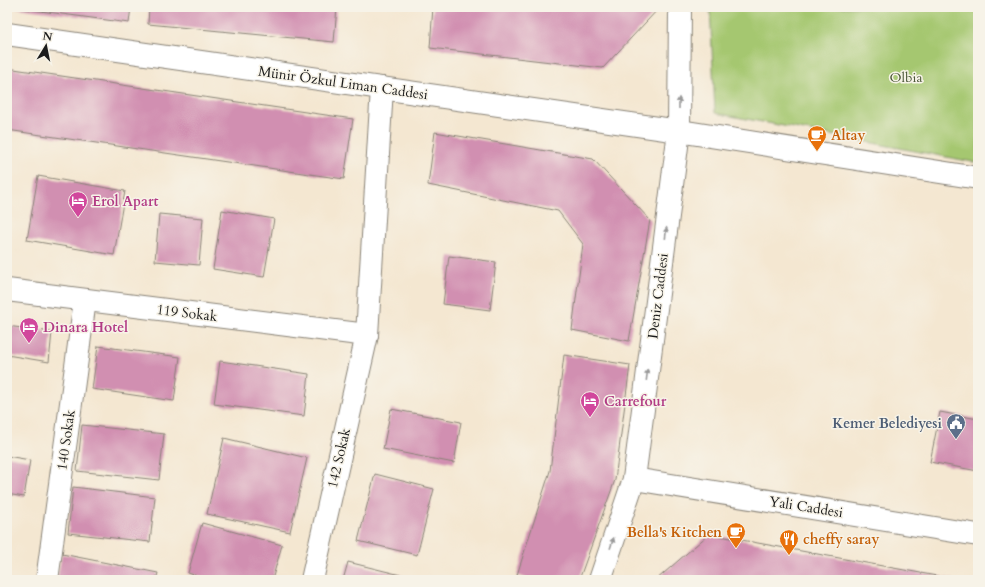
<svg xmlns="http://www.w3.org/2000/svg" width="985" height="587" font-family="Cardo,serif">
<rect width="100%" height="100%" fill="#f7f3e8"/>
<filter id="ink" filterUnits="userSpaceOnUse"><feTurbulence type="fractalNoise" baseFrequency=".025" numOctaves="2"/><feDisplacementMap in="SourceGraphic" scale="8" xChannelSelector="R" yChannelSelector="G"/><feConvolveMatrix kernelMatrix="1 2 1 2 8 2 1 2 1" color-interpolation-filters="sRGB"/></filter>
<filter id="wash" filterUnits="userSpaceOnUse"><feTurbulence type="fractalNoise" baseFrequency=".012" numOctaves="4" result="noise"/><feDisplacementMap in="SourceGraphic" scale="16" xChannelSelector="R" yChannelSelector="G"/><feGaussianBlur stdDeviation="0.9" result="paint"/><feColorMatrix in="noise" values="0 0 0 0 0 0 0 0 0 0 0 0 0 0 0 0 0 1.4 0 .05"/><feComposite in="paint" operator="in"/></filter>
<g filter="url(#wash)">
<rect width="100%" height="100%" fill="#f4e7d1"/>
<polygon fill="#a5c76f" stroke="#607246" points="710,7 978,7 978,163 715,113"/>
<g id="blocks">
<g fill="#d18fb1">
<polygon points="10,7 131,7 129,23"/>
<polygon points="149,7 337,7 334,42 148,24"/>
<polygon points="433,7 561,7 597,10 596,7 660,7 603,68 430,48"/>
<polygon points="7,68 353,119 344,179 7,130"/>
<polygon points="435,132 593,159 650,220 629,341 572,330 583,244 558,211 428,185"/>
<polygon points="38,176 125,191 114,255 27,240"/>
<polygon points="222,210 274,219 264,277 213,269"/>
<polygon points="159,214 203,218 199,265 155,261"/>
<polygon points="449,256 496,262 490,310 443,304"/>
<polygon points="7,326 52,332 49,362 7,355"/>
<polygon points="98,346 180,357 174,401 92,389"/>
<polygon points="564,355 630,365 615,480 579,580 531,580 517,575 550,471"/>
<polygon points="220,361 309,374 304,416 214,404"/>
<polygon points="391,409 461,422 454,463 383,449"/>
<polygon points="940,412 978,419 978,471 930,462"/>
<polygon points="82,425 164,434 159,480 77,471"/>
<polygon points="224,438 307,458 290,532 207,514"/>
<polygon points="7,456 30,460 24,497 7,494"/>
<polygon points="375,474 434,489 417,555 358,541"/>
<polygon points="73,487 155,497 150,542 68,533"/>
<polygon points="202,523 282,545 272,580 211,580 188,573"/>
<polygon points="709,534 953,579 953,580 656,580"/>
<polygon points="62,554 158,573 156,580 57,580"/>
<polygon points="348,562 417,579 417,580 343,580"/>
</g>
</g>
</g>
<g filter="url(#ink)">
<use href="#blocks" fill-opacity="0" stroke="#888276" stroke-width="1"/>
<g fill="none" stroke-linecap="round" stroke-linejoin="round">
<defs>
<g id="minor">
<polyline points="7,34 679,131 978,178"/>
<polyline points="7,290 367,335"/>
<polyline points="634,479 978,535"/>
<polyline points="47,580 85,300"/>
<polyline points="312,580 367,335 382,88"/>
<polyline points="600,580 634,479 679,131 680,7"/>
</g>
</defs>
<use href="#minor" stroke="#888276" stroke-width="24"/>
<use href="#minor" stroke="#fff" stroke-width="22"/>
</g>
<defs><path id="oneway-solid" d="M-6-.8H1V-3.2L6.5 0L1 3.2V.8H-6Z"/></defs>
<g fill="#999">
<use href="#oneway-solid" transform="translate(679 103) rotate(-90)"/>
<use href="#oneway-solid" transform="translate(666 233) rotate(-83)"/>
<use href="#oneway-solid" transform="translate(647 375) rotate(-83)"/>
<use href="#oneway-solid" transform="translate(612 543) rotate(-71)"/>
</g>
</g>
<defs>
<symbol id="cafe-pin" viewBox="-11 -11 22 30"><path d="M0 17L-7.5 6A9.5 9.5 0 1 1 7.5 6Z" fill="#e8710a" stroke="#f7f3e8"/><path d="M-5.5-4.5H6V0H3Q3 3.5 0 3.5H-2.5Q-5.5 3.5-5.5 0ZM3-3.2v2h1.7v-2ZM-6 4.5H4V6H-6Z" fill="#fff"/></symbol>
<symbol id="hotel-pin" viewBox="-11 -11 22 30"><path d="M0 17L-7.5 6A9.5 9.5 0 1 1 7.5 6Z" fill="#d1479c" stroke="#f7f3e8"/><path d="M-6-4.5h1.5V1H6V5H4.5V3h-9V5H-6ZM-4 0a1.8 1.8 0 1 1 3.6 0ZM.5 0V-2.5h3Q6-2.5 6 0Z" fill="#fff"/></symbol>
<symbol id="civic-pin" viewBox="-11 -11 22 30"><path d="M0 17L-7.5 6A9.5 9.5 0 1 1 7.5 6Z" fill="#5c6f8a" stroke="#f7f3e8"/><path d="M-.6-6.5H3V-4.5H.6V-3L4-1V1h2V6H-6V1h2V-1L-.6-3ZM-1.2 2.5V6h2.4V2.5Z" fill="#fff"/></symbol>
<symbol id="restaurant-pin" viewBox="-11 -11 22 30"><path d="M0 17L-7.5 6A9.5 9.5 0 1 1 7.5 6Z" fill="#e8710a" stroke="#f7f3e8"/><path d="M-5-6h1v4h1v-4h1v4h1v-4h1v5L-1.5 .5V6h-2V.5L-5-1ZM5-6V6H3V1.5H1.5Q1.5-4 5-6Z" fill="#fff"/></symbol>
</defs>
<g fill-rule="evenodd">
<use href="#cafe-pin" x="806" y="124" width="22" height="30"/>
<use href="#hotel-pin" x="67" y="190" width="22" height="30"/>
<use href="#hotel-pin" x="18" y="316" width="22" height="30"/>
<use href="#hotel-pin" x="579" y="390" width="22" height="30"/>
<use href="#civic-pin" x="945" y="412" width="22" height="30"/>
<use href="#cafe-pin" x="725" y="521" width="22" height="30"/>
<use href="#restaurant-pin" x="778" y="528" width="22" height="30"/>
</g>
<g text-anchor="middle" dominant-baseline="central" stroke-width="3" stroke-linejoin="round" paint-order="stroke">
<g font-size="14" fill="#4c5839" stroke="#f7f3e8">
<text x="906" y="77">Olbia</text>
</g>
<g font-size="14" fill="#1c1c1c" stroke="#f7f3e8">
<text transform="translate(343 83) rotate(8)">Münir Özkul Liman Caddesi</text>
<text transform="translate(658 296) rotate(-83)">Deniz Caddesi</text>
<text transform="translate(187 313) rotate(7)">119 Sokak</text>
<text transform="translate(66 440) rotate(-82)">140 Sokak</text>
<text transform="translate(339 458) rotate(-77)">142 Sokak</text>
<text transform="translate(806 507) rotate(9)">Yali Caddesi</text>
</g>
<g font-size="14" font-weight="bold" fill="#c56008" stroke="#f7f3e8" text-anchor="start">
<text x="831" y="135">Altay</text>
<text x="722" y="532" text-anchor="end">Bella's Kitchen</text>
<text x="803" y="539">cheffy saray</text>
</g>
<g font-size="14" font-weight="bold" fill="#b23c85" stroke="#f7f3e8" text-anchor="start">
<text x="92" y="201">Erol Apart</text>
<text x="43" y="327">Dinara Hotel</text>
<text x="604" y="401">Carrefour</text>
</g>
<g font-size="14" font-weight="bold" fill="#4e5e75" stroke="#f7f3e8" text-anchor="end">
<text x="942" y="423">Kemer Belediyesi</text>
</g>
</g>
<rect width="985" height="587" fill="none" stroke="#f7f3e8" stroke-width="24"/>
<g transform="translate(46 46) rotate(10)" stroke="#f7f3e8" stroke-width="3" paint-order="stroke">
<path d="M0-3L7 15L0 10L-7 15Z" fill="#1c1c1c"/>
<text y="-6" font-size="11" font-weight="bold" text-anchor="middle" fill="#1c1c1c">N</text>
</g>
</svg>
